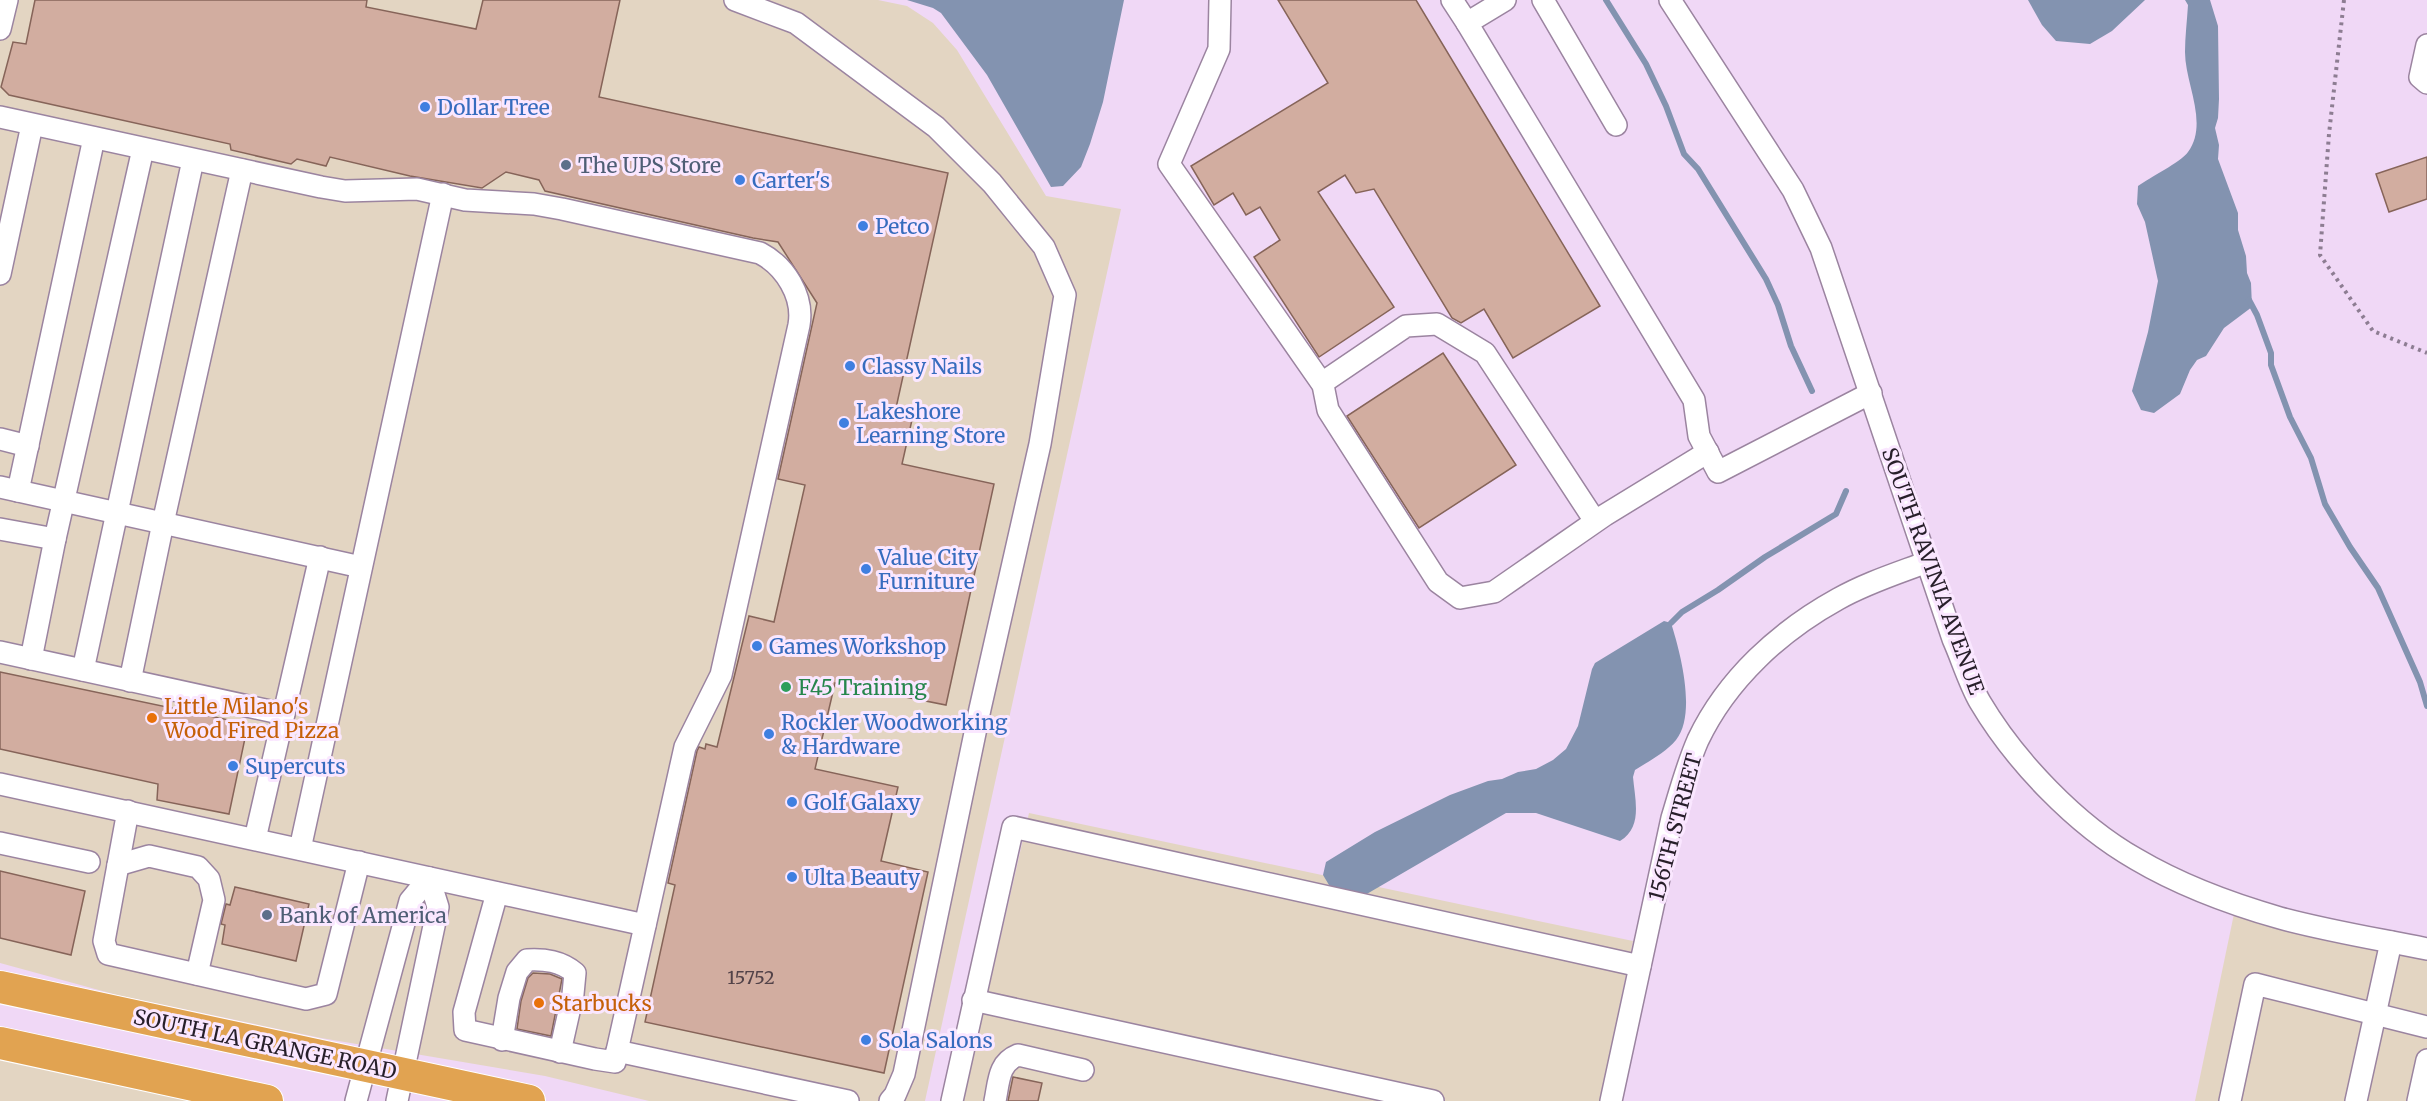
<svg xmlns="http://www.w3.org/2000/svg" width="2427" height="1101" font-family="Merriweather,serif">
<rect width="100%" height="100%" fill="#f0d8f6"/>
<g fill="#e3d5c2">
<polygon points="0,0 878,0 907,6 933,23 957,50 1046,196 1121,209 925,1101 649,1101 545,1076 321,1038 117,995 0,963"/>
<polygon points="1029,813 1633,941 1600,1101 963,1101"/>
<polygon points="2235,909 2427,956 2427,1101 2195,1101"/>
<polygon points="0,1048 246,1101 0,1101"/>
</g>
<g fill="#8393b0">
<polygon points="907,0 1124,0 1103,102 1090,144 1081,167 1063,186 1051,187 987,75 941,13 933,8"/>
<polygon points="2028,0 2145,0 2112,31 2090,44 2056,41 2042,25"/>
<path d="M2185,0H2210L2218,26L2219,99L2218,118L2215,128L2219,145L2218,159L2238,213V230L2246,256L2247,273L2251,283L2252,307L2224,328L2206,356L2197,360L2190,370L2180,394L2154,413L2141,410L2132,391L2148,332L2158,281L2145,222L2137,204L2138,186C2149,178 2181,162 2188,152C2209,123 2185,84 2185,52C2185,37 2187,21 2188,5Z"/>
<path d="M1664,621L1671,623C1680,651 1697,714 1676,740C1665,753 1649,761 1635,770L1633,777C1635,800 1643,827 1620,841L1536,813H1506L1365,895H1335L1323,875L1326,862L1375,832L1450,795L1488,781L1502,779L1518,772L1536,769L1553,760L1566,749L1578,726L1592,669L1595,663Z"/>
</g>
<g fill="none" stroke-linecap="round" stroke-linejoin="round">
<g stroke="#8393b0" stroke-width="6">
<polyline points="1606,0 1646,64 1666,106 1684,154 1698,169 1766,279 1778,305 1791,346 1812,391"/>
<polyline points="2249,300 2257,315 2271,353 2271,365 2290,417 2311,458 2325,504 2350,547 2378,588 2420,682 2427,706"/>
<polyline points="1671,623 1682,612 1718,590 1765,557 1836,514 1846,491"/>
</g>
</g>
<g fill="#d2ada0" stroke="#866459" stroke-width="1.5">
<polygon points="35,0 367,0 366,7 476,29 483,0 620,0 599,97 948,173 896,408 914,411 902,464 994,484 946,705 835,683 815,769 898,787 881,861 928,872 884,1073 645,1022 675,885 668,883 697,751 699,747 705,749 706,744 717,747 749,616 774,622 805,485 778,479 817,303 778,242 753,238 545,191 539,180 506,172 482,188 410,176 330,157 326,166 297,159 291,164 231,150 230,144 9,95 1,87 13,42 26,44"/>
<polygon points="1278,0 1416,0 1600,306 1513,358 1484,309 1461,323 1452,318 1374,189 1356,193 1345,175 1318,192 1394,307 1319,357 1254,257 1280,240 1260,207 1246,215 1233,193 1214,205 1191,166 1328,83"/>
<polygon points="2427,157 2427,199 2389,212 2376,174"/>
<polygon points="1443,353 1516,465 1419,528 1347,416"/>
<polygon points="0,672 248,724 229,814 157,800 158,784 0,749"/>
<polygon points="0,871 85,891 71,955 0,938"/>
<polygon points="235,887 309,904 296,961 222,944 225,925 221,924 226,904 230,905"/>
<polygon points="533,973 550,974 562,979 551,1036 517,1029 521,1001 528,978"/>
<polygon points="1013,1077 1042,1083 1038,1101 1008,1101"/>
</g>
<g fill="none" stroke-linecap="round" stroke-linejoin="round">
<defs>
<g id="minor">
<polyline points="735,0 796,23 936,127 992,183 1044,247 1065,295 1040,444 980,709 904,1074 895,1095 890,1101"/>
<polyline points="1220,0 1219,49 1169,164 1323,385 1328,410 1438,582 1460,598 1494,592 1605,515 1708,452"/>
<polyline points="1452,0 1467,23"/>
<polyline points="1505,0 1467,23 1694,400 1699,436 1718,472 1871,393"/>
<polyline points="1543,0 1616,125"/>
<path d="M1670,0L1793,190L1821,248L1953,639C1962,659 1969,683 1980,702C2015,761 2076,825 2136,859C2180,885 2231,904 2280,918C2328,931 2378,939 2427,949"/>
<polyline points="0,29 7,0"/>
<polyline points="2427,45 2420,77 2427,83"/>
<path d="M0,117L321,187L345,191L417,189L465,200L534,204L562,209L760,253C785,266 804,296 799,325L721,675L685,747L617,1051L848,1101"/>
<polyline points="0,274 32,125"/>
<polyline points="1322,383 1406,326 1437,324 1485,353 1595,521"/>
<polyline points="0,439 28,446"/>
<polyline points="0,487 361,567"/>
<polyline points="18,491 94,138"/>
<polyline points="0,529 55,539"/>
<polyline points="0,652 284,714"/>
<polyline points="31,659 55,539 143,149"/>
<polyline points="83,670 193,160"/>
<polyline points="130,681 163,523 242,170"/>
<polyline points="0,784 645,925"/>
<polyline points="128,811 104,941 108,954 306,999 326,994 359,862"/>
<polyline points="255,839 320,557"/>
<polyline points="0,843 89,862"/>
<polyline points="300,849 443,194"/>
<polyline points="118,865 149,856 198,867 209,879 214,900 197,974"/>
<polyline points="497,893 464,1012 465,1030 595,1059 615,1062 617,1051"/>
<polyline points="973,1000 1433,1101"/>
<path d="M502,1040L509,998L517,972L527,960C545,959 561,961 575,973L573,994L560,1052"/>
<polyline points="356,1101 410,901 429,878"/>
<polyline points="397,1101 438,907 429,878"/>
<polyline points="952,1101 1013,827 1640,966"/>
<path d="M995,1101C999,1082 998,1063 1018,1055L1083,1070"/>
<path d="M1611,1101L1672,818C1680,792 1687,765 1698,740C1727,679 1780,631 1838,599C1866,583 1898,573 1927,562"/>
<polyline points="2230,1101 2255,984 2427,1027"/>
<polyline points="2356,1101 2391,942"/>
<polyline points="2418,1101 2427,1060"/>
</g>
<g id="highway">
<polyline points="0,987 529,1101"/>
<polyline points="0,1043 267,1101"/>
</g>
</defs>
<use href="#minor" stroke="#9b84a0" stroke-width="24"/>
<use href="#highway" stroke="#fff" stroke-width="34"/>
<polyline stroke="#8d7d92" stroke-width="4" stroke-dasharray="3 4.5" stroke-linecap="butt" points="2344,0 2329,134 2320,255 2373,331 2427,353"/>
<use href="#minor" stroke="#fff" stroke-width="21"/>
<use href="#highway" stroke="#e1a351" stroke-width="32"/>
</g>
<g fill="#3f7fe0" stroke="#fae7ff" stroke-width="2">
<circle cx="425" cy="107" r="6"/>
<circle cx="740" cy="180" r="6"/>
<circle cx="863" cy="226" r="6"/>
<circle cx="850" cy="366" r="6"/>
<circle cx="844" cy="423" r="6"/>
<circle cx="866" cy="569" r="6"/>
<circle cx="757" cy="646" r="6"/>
<circle cx="769" cy="734" r="6"/>
<circle cx="233" cy="766" r="6"/>
<circle cx="792" cy="802" r="6"/>
<circle cx="792" cy="877" r="6"/>
<circle cx="866" cy="1040" r="6"/>
</g>
<g fill="#5c6f8a" stroke="#fae7ff" stroke-width="2">
<circle cx="566" cy="165" r="6"/>
<circle cx="267" cy="915" r="6"/>
</g>
<circle fill="#2e9e5b" stroke="#fae7ff" stroke-width="2" cx="786" cy="687" r="6"/>
<g fill="#e8710a" stroke="#fae7ff" stroke-width="2">
<circle cx="152" cy="718" r="6"/>
<circle cx="539" cy="1003" r="6"/>
</g>
<g text-anchor="middle" dominant-baseline="central" stroke-width="6" stroke-linejoin="round" paint-order="stroke">
<g font-size="18" fill="#524248">
<text x="751" y="977">15752</text>
</g>
<g font-size="21" fill="#366cbe" stroke="#fae7ff" text-anchor="start">
<text x="437" y="107">Dollar Tree</text>
<text x="752" y="180">Carter's</text>
<text x="875" y="226">Petco</text>
<text x="862" y="366">Classy Nails</text>
<text x="856" y="411">Lakeshore<tspan x="856" dy="24">Learning Store</tspan></text>
<text x="878" y="557">Value City<tspan x="878" dy="24">Furniture</tspan></text>
<text x="769" y="646">Games Workshop</text>
<text x="781" y="722">Rockler Woodworking<tspan x="781" dy="24">&amp; Hardware</tspan></text>
<text x="245" y="766">Supercuts</text>
<text x="804" y="802">Golf Galaxy</text>
<text x="804" y="877">Ulta Beauty</text>
<text x="878" y="1040">Sola Salons</text>
</g>
<g font-size="21" fill="#4e5e75" stroke="#fae7ff" text-anchor="start">
<text x="578" y="165">The UPS Store</text>
<text x="279" y="915">Bank of America</text>
</g>
<g font-size="21" fill="#271f2a" stroke="#fae7ff">
<text transform="translate(1933 571) rotate(70)">SOUTH RAVINIA AVENUE</text>
<text transform="translate(1675 827) rotate(-75)">156TH STREET</text>
<text transform="translate(265 1044) rotate(12)">SOUTH LA GRANGE ROAD</text>
</g>
<g font-size="21" fill="#27864d" stroke="#fae7ff" text-anchor="start">
<text x="798" y="687">F45 Training</text>
</g>
<g font-size="21" fill="#c56008" stroke="#fae7ff" text-anchor="start">
<text x="164" y="706">Little Milano's<tspan x="164" dy="24">Wood Fired Pizza</tspan></text>
<text x="551" y="1003">Starbucks</text>
</g>
</g>
</svg>
